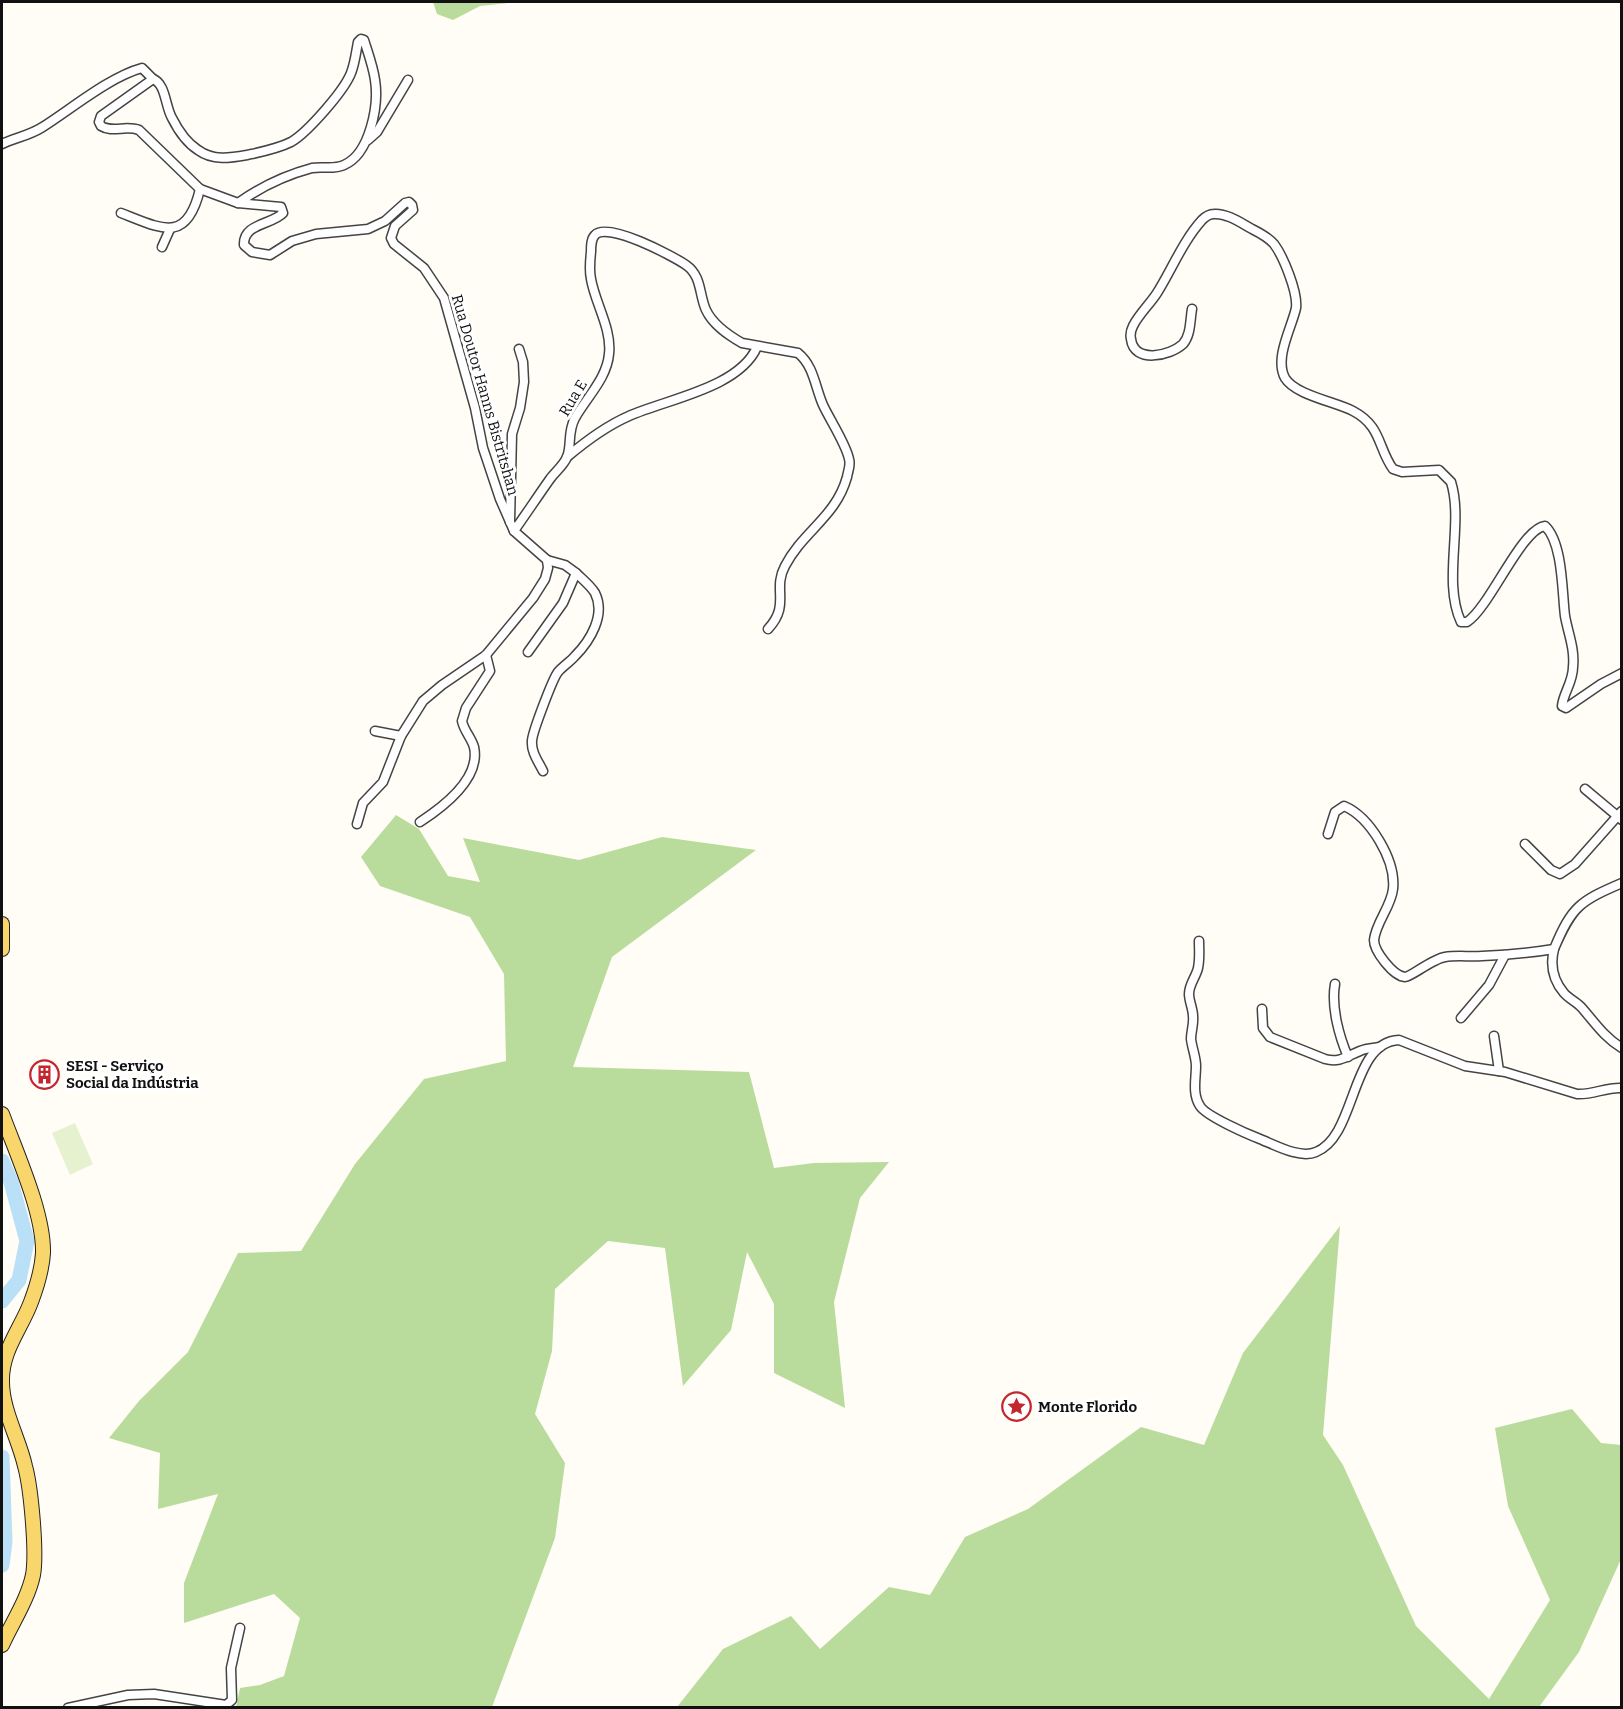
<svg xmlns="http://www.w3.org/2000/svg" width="1623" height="1709" font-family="Bitter,serif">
<rect width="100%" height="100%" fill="#fffdf5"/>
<g fill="#b9dc9c">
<polygon points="433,2 509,2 508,3 480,6 453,20 437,14"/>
<polygon points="396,815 419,829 448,876 480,882 463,838 579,860 662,837 756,850 612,957 573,1067 749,1072 774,1168 814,1163 889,1162 860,1198 834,1302 845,1408 774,1373 774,1304 747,1252 731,1330 683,1386 665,1248 608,1241 555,1289 552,1351 535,1414 565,1463 555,1538 492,1707 236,1707 240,1688 260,1685 284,1676 300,1618 274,1594 184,1623 184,1583 218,1494 158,1509 160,1453 109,1438 139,1401 188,1352 238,1253 301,1251 355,1164 424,1079 506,1061 504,974 470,917 380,886 361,857"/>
<polygon points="1340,1226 1323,1435 1343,1465 1416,1626 1489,1699 1550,1600 1508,1506 1495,1428 1572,1409 1601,1443 1621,1445 1621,1559 1579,1652 1539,1707 677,1707 723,1649 791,1616 820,1649 889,1587 930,1595 965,1537 1028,1509 1141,1427 1204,1445 1243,1353"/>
</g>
<polygon fill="#e6f2cf" points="75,1123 93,1164 70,1175 52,1133"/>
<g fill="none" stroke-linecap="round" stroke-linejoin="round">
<g stroke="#b9e0f7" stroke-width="15">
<polyline points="2,1161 11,1182 27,1241 19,1280 2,1301"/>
<polyline points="2,1457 5,1542 2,1565"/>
</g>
<defs>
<g id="minor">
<path d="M153,79C166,84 165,106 172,118C178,130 187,143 198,150C213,161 230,158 247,155C261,152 277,149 291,142C307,133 344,91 351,73C355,63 356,52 358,42L361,39L364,40C368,53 373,66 375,80C379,105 370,154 344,165C333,170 323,166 312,168C286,175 259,188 238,203"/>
<polyline points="368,140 377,132 408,80"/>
<path d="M2,144C14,138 28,136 41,128C70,110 109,77 142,68L153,79L101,116L99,122L101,126C112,133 126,125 139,130L200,189L238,203L281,207L283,213C272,225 243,223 244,245L252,252L270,255L292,241L316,234L368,229L385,221L405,203L409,202L412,205L413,210L395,226L391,238L394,244L424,268L444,298L475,408L483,448L500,499L514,531L547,560L548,568L545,579L533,598L486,655L442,685L423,701L401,736L383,782L363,803L357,824"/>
<path d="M121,213C162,229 187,244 200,189"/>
<polyline points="162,247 170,229"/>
<path d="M1192,309C1190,320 1191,335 1183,344C1170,356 1134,364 1131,339C1130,335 1131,330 1133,326C1139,314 1150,304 1157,293C1172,269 1183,241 1202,220C1205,217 1210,214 1214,214C1227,213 1241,223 1252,229C1260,233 1268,237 1274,244C1283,256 1298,292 1296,308C1292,327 1274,358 1285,378C1295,395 1336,402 1353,411C1382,426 1378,449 1393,469L1402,472L1439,470L1451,482C1464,523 1442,581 1461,622H1467C1490,607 1521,529 1545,526C1563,543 1562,592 1565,616C1568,633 1575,649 1573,667C1573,682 1563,694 1562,706L1566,708L1601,684L1622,673"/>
<path d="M567,457C586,441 606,426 629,416C667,399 739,388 757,347"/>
<polyline points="510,522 512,434 520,408 524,382 523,362 519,349"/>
<path d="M514,531C526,514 538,496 550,479C555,472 564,465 567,457C572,445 567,433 575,418C587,397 607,378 609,354C612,329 595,303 591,279C589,270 590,261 591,252C591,246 591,239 595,235C607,221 673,256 686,265C702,276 699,295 706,310C713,325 728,335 742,343L798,353C814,366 815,387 823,405C830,420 846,444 849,459C851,465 848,471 847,477C836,517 803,531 785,566C772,590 791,604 768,629"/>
<polyline points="528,652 563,603 576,573 565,565 547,560"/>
<polyline points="375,731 401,736"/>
<path d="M543,771C538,761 531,752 532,741C532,733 553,678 558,672C563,666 570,662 575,656C590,641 606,615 595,593C590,585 582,579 576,573"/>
<polyline points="1585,789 1622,820"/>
<path d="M420,822C443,807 481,779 474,747C471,737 464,731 462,721L466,708L490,671L486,655"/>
<path d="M1328,834L1335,812L1344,806C1370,817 1396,860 1393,889C1391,907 1376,922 1374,940C1374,951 1393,976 1405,977C1411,977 1432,959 1445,957C1457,955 1470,957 1482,956C1506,955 1530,953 1554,949C1572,906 1580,901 1622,883"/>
<polyline points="1525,844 1551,870 1560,874 1575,864 1622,811"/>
<path d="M1199,941C1199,949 1200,959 1198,968C1196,977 1189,984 1189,994C1189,1001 1193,1009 1193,1016C1194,1024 1191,1031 1191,1039C1192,1048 1196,1057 1196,1066C1196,1079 1192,1094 1200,1106C1206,1116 1247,1134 1260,1139C1275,1145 1300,1159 1316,1152C1357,1136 1350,1042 1399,1040L1465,1066L1505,1072L1577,1094C1593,1095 1606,1087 1622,1088"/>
<path d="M1554,949C1550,965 1553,980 1564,993C1569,999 1577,1002 1582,1008C1595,1023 1605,1038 1622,1048"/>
<path d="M1335,984C1331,1007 1339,1036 1348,1057"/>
<path d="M1262,1009L1263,1028L1270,1037L1325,1059C1340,1063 1347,1056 1360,1051C1366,1048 1373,1048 1380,1047"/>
<polyline points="1461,1018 1489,985 1505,955"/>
<polyline points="1494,1036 1499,1071"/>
<polyline points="68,1708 128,1695 154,1694 226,1705 232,1700 231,1668 240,1628"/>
</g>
<g id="primary">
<polyline points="2,924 2,949"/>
<path d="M2,1114C16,1152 44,1213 43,1253C42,1270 37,1286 31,1302C21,1329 1,1351 2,1382C2,1410 19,1439 25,1466C31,1488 37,1552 33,1575C28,1599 12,1623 2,1645"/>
</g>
</defs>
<use href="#minor" stroke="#444" stroke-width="11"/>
<use href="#primary" stroke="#222" stroke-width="16"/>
<use href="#minor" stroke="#fff" stroke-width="8"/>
<use href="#primary" stroke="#f9d66b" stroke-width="14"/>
</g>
<defs>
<symbol id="building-ring" viewBox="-11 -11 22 22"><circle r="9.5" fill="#fff" stroke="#c4262e" stroke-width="1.5"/><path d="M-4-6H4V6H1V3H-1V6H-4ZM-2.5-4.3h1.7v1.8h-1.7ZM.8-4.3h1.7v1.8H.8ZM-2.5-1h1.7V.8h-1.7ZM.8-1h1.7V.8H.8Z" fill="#c4262e"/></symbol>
<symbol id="sight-ring" viewBox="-11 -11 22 22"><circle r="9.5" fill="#fff" stroke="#c4262e" stroke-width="1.5"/><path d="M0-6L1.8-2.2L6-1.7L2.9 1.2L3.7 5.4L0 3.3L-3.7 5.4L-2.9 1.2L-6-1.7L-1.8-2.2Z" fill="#c4262e"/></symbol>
</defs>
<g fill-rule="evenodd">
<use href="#building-ring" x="28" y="1058" width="33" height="33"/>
<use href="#sight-ring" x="1000" y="1390" width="33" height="33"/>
</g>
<g text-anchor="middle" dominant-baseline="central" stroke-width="6" stroke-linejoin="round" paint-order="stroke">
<g font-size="15" fill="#111" stroke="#fff">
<text transform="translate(485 395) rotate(74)">Rua Doutor Hanns Bistritshan</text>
<text transform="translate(573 398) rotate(-59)">Rua E</text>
</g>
<g font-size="15" font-weight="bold" fill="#111" stroke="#fff" text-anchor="start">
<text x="66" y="1066">SESI - Serviço<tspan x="66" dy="17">Social da Indústria</tspan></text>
<text x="1038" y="1407">Monte Florido</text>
</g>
</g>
<rect width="1623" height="1709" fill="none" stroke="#111111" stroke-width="6"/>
</svg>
